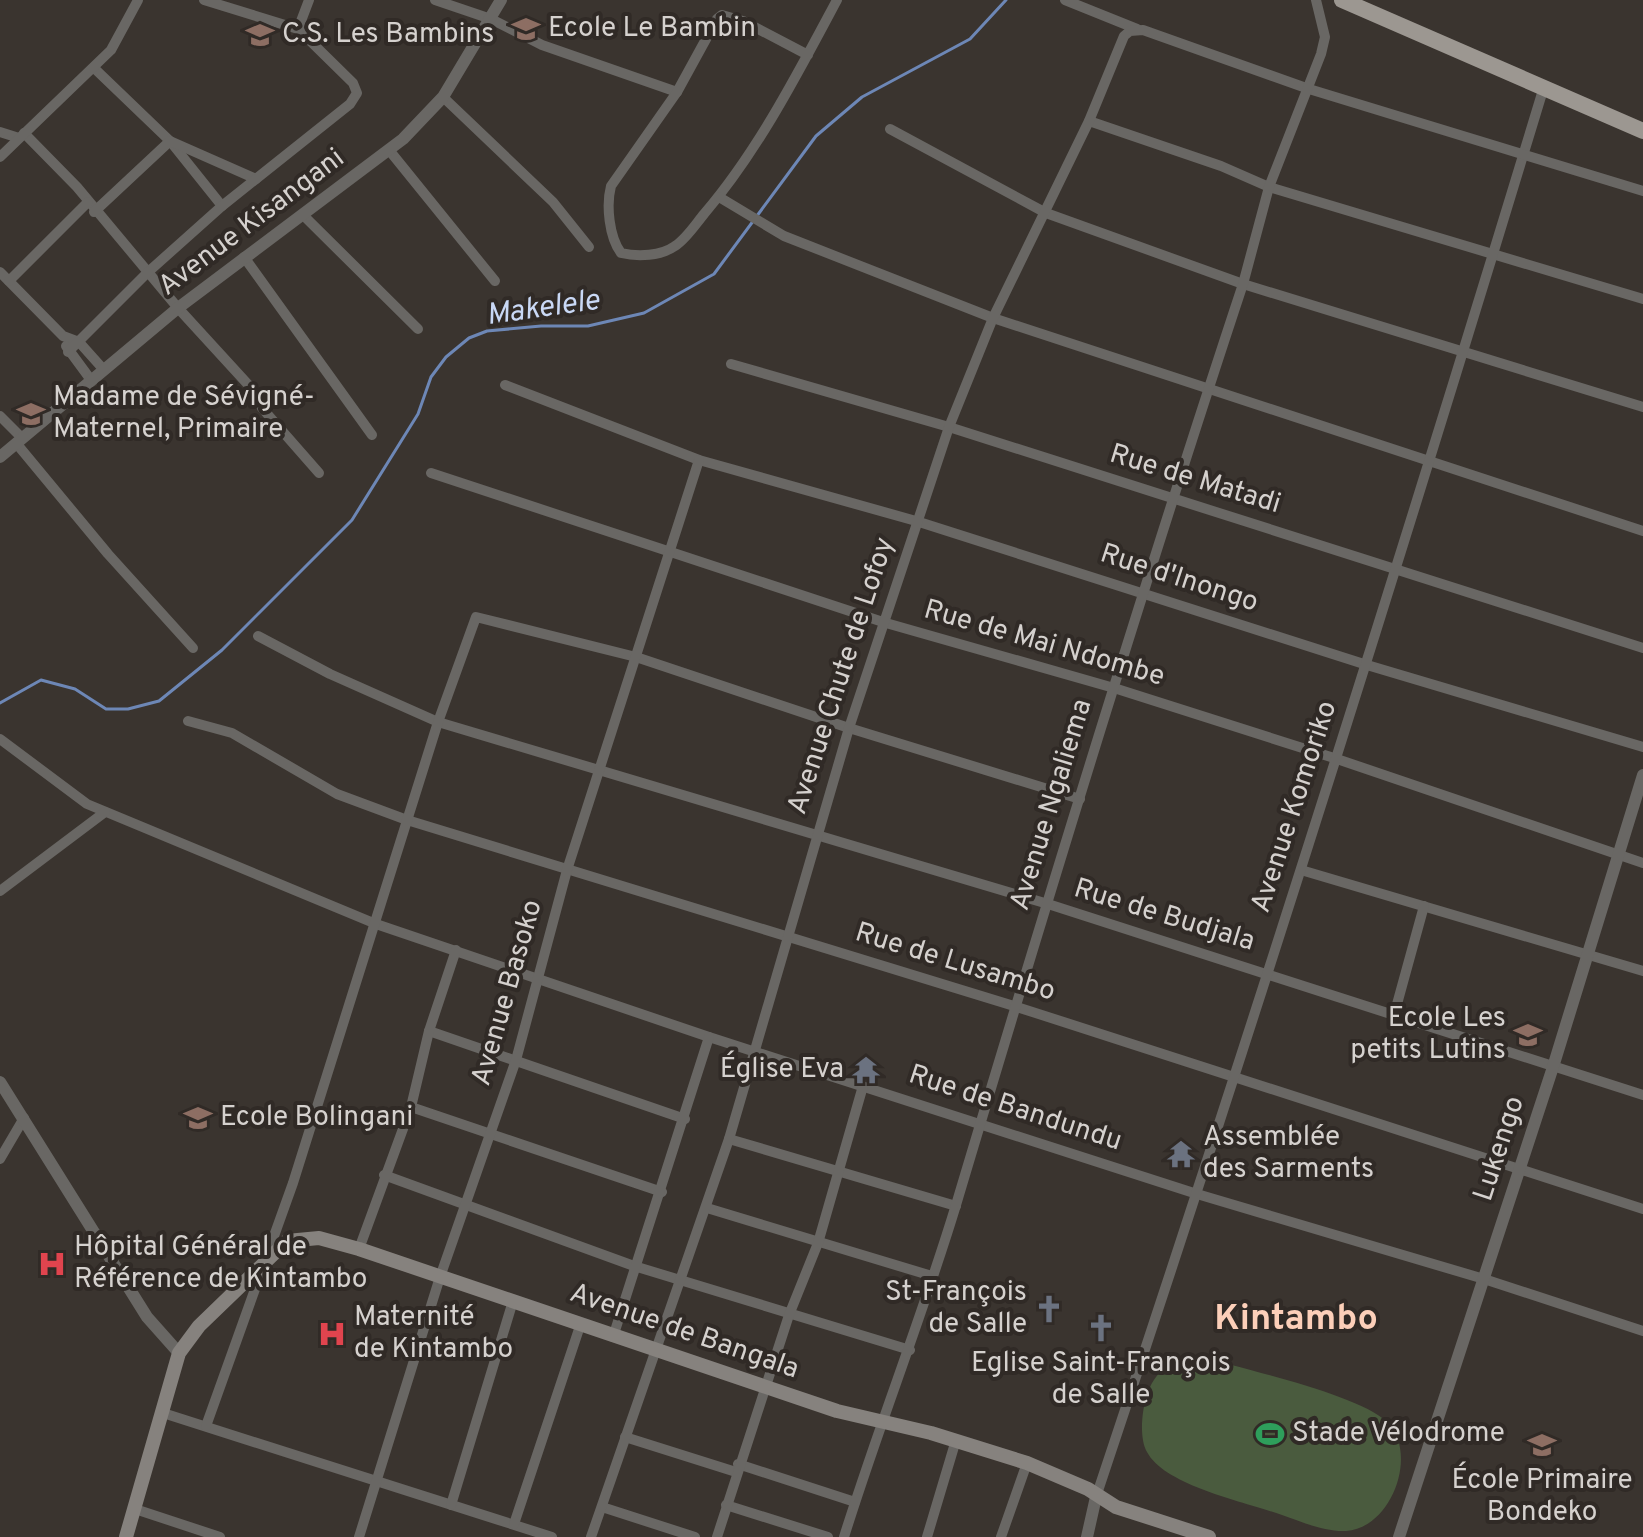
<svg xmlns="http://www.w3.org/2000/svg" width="1643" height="1537" font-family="Overpass,sans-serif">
<rect width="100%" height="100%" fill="#3a342f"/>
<path fill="#4a5b3e" d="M1199,1356C1242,1369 1358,1394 1387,1422C1419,1453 1392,1528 1346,1531C1325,1532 1302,1522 1282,1515C1246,1502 1165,1486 1147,1452C1139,1438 1142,1412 1146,1398C1155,1368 1171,1362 1199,1356Z"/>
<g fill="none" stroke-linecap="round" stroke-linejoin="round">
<polyline stroke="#6d87b6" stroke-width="3" points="0,703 41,680 75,689 106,709 128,709 159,701 222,650 352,520 418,414 431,377 446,357 469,338 487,331 541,326 588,326 644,313 714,274 816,136 862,97 970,39 1006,0"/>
<g stroke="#696764" stroke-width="10">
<polyline points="435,0 491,19 542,45 677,92"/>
<polyline points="1065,0 1137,29"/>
<polyline points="298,29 309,0"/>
<path d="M808,55L743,21L722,15L717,19L677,92L611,186C606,205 609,237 621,253C638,257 661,256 675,246C686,239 695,225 704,214C758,151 798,73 837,0"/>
<polyline points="94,68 170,141 222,206"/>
<polyline points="443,97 553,202 589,247"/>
<polyline points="1089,121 1221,166 1269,187 1643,299"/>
<polyline points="890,129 1046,213 1243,284 1643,407"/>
<polyline points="0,132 19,138"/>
<polyline points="24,133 77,187 178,308 254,391 262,408 319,473"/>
<polyline points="389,150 495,281"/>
<polyline points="0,157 111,50 138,0"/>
<polyline points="719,197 784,236 993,318 1643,531"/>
<polyline points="94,212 170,141 256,179"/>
<polyline points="303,215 418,329"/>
<polyline points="244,257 372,435"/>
<polyline points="0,272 63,336 79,342 104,370"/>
<polyline points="9,281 88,202"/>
<polyline points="66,346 91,380"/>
<polyline points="68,352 147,273 222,206 350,104 357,93 353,83 298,29 204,0"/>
<polyline points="731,364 949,427 1643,648"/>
<polyline points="505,385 699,460 916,521 1367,665 1643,747"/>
<polyline points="0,416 21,437"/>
<polyline points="16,443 108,554 193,648"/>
<polyline points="431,473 886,623 1114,688 1334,758 1643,863"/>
<polyline points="258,636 330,674 438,722 1048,904 1643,1095"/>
<polyline points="188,721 232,733 337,794 407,820 1014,1006 1643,1209"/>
<polyline points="0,739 87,804 376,924 709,1037 1197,1194 1484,1279 1643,1331"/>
<polyline points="1301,870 1643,971"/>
<polyline points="0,891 105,812"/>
<polyline points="1394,1015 1424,906"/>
<polyline points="429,1031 685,1119"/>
<polyline points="411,1107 662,1192"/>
<polyline points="729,1139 956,1206"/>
<polyline points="0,1159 24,1118"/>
<polyline points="384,1175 634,1266 910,1350"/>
<polyline points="707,1208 932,1276"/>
<polyline points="359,1249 411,1107 429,1031 456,950"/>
<polyline points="613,1337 709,1037"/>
<polyline points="163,1413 552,1537"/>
<polyline points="206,1426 293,1183 438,722 476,617 636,657 849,728 1080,799"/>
<polyline points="625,1437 736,1472"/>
<polyline points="738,1464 855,1502"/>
<path d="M1096,1497C1252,1030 1400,561 1543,90"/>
<polyline points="451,1505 513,1301"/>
<polyline points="726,1505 828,1537"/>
<polyline points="602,1507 695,1537"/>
<polyline points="135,1509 220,1537"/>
<polyline points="514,1524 580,1326"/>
<polyline points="359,1537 440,1277 516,1060 567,870 699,460"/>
<polyline points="591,1537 729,1139 849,728 949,427 993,318 1089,121 1124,36 1130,31 1143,30 1309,89 1643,191"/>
<polyline points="717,1537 789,1315 818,1243 863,1086"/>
<path d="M844,1537C879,1425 922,1317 956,1205C1048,897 1142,589 1243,284L1269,187L1321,54L1325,37L1316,0"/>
<polyline points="927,1537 956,1440"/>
<polyline points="1001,1537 1027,1463"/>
</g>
<g stroke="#696764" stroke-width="12">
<polyline points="0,457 178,308 403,139 443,97 501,0"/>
<polyline points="0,1082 147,1317 179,1353"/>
<polyline points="1087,1537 1096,1497"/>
<polyline points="1399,1537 1553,1067 1643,775"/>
</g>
<polyline stroke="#86827e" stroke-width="14" points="126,1537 179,1353 199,1326 287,1241 319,1238 359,1249 837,1411 931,1433 1027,1463 1088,1489 1116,1507 1209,1537"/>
<polyline stroke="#9c9791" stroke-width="16" points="1342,0 1643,131"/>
</g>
<defs>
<symbol id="school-bare" viewBox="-9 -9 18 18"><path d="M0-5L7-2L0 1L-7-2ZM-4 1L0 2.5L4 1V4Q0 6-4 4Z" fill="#8d6e63" stroke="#302a26" stroke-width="2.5" paint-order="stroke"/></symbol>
<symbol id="temple-bare" viewBox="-9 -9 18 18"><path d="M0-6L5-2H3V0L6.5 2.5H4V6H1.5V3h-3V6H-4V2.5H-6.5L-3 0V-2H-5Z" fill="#6b7280" stroke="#302a26" stroke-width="2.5" paint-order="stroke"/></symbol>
<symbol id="hospital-bare" viewBox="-9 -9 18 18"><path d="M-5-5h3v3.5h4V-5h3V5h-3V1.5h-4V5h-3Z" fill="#e0444e" stroke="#302a26" stroke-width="2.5" paint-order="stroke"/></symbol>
<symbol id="church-bare" viewBox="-9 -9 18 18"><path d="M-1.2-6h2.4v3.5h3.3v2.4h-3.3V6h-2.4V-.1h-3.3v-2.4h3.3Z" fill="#6b7280" stroke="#302a26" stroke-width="2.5" paint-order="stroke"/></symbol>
<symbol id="stadium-bare" viewBox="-9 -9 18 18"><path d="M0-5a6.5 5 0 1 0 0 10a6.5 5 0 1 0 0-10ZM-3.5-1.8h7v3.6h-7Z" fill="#2e9e5b" stroke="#302a26" stroke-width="2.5" paint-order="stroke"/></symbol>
</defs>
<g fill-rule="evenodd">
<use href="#school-bare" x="506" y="9" width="40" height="40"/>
<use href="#school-bare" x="240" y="15" width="40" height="40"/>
<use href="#school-bare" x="11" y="394" width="40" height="40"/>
<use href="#school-bare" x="1508" y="1015" width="40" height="40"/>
<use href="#temple-bare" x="846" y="1050" width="40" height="40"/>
<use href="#school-bare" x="178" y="1098" width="40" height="40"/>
<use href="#temple-bare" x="1161" y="1134" width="40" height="40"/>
<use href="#hospital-bare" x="32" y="1244" width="40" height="40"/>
<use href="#church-bare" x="1029" y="1289" width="40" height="40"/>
<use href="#church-bare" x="1081" y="1308" width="40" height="40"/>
<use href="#hospital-bare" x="312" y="1314" width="40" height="40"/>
<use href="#stadium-bare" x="1250" y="1414" width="40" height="40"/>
<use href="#school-bare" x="1522" y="1425" width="40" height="40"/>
</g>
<g text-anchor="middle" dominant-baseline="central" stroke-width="8" stroke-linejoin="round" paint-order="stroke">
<g font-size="28" fill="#d5d1ce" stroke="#302a26" text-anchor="start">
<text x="548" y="29">Ecole Le Bambin</text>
<text x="282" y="35">C.S. Les Bambins</text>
<text x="53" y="398">Madame de Sévigné-<tspan x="53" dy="32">Maternel, Primaire</tspan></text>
<text x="1506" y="1019" text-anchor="end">Ecole Les<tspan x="1506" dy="32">petits Lutins</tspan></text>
<text x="844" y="1070" text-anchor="end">Église Eva</text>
<text x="220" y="1118">Ecole Bolingani</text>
<text x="1203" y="1138">Assemblée<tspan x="1203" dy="32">des Sarments</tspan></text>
<text x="74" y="1248">Hôpital Général de<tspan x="74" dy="32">Référence de Kintambo</tspan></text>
<text x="1027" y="1293" text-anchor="end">St-François<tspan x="1027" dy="32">de Salle</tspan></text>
<text x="354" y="1318">Maternité<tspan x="354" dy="32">de Kintambo</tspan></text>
<text x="1101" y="1364" text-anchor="middle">Eglise Saint-François<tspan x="1101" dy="32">de Salle</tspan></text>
<text x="1292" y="1434">Stade Vélodrome</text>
<text x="1542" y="1481" text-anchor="middle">École Primaire<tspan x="1542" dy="32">Bondeko</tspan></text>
</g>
<g font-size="28" fill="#d5d1ce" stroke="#302a26">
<text transform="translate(252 223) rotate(-37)">Avenue Kisangani</text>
<text transform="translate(1195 480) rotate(17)">Rue de Matadi</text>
<text transform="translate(1179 579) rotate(18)">Rue d'Inongo</text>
<text transform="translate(1044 644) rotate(16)">Rue de Mai Ndombe</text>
<text transform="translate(842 676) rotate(-72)">Avenue Chute de Lofoy</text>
<text transform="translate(1052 805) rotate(-73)">Avenue Ngaliema</text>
<text transform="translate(1295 807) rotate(-72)">Avenue Komoriko</text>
<text transform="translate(1164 916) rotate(17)">Rue de Budjala</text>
<text transform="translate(955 963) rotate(17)">Rue de Lusambo</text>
<text transform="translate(508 993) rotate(-74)">Avenue Basoko</text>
<text transform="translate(1015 1109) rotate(18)">Rue de Bandundu</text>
<text transform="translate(1500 1149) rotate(-72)">Lukengo</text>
<text transform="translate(684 1332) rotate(19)">Avenue de Bangala</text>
</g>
<g font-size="30" font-style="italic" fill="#c9d8f5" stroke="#302a26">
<text transform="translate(543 309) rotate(-8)">Makelele</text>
</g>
<g font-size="36" font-weight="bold" fill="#fccfb9" stroke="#302a26">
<text x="1296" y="1320">Kintambo</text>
</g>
</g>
</svg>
